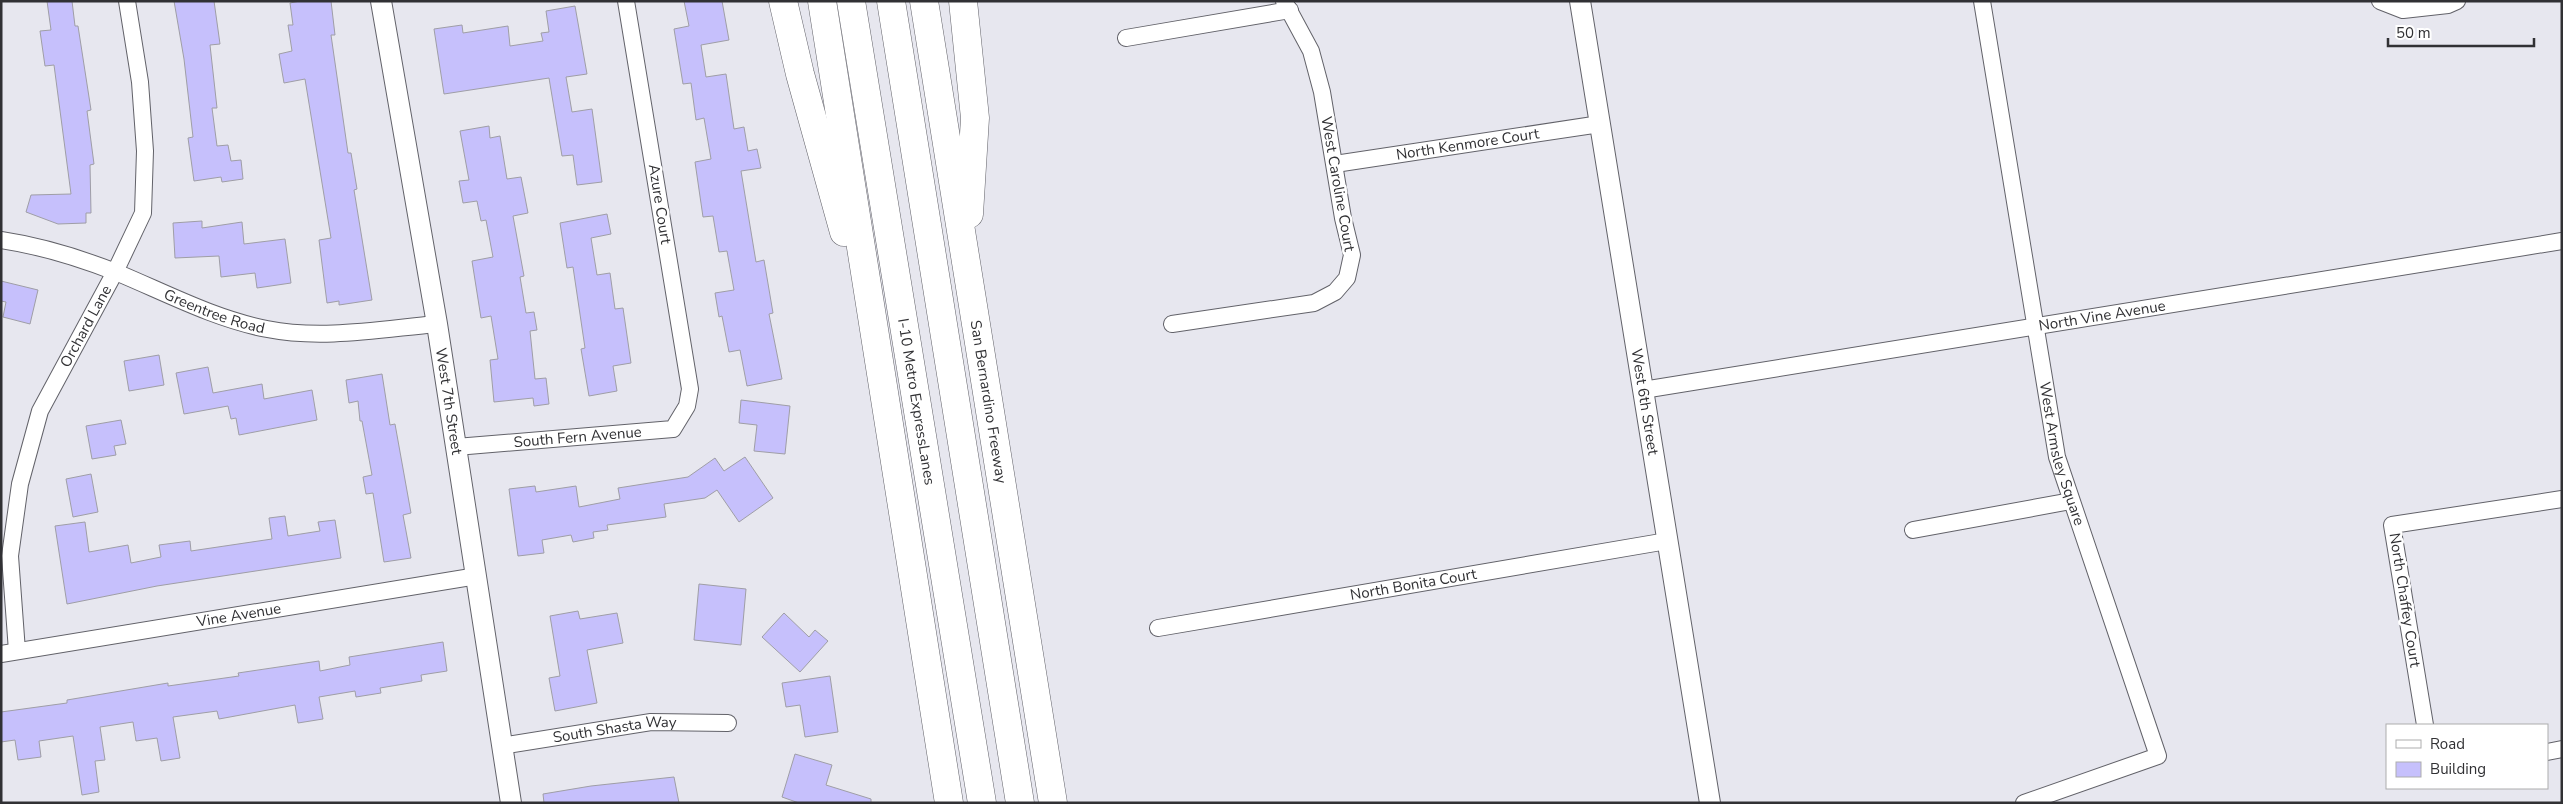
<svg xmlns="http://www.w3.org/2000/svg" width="2563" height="804" font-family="'Nunito Sans',sans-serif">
<rect width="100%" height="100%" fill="#e7e7ef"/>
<g fill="#c6c0fc" stroke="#9f9ea6">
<polygon points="47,1 72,1 75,26 78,26 91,110 87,111 94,164 90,165 91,213 86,213 86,223 58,224 26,212 31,195 71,194 54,65 45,66 40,31 51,30"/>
<polygon points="174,1 214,1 220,44 210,45 217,108 212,108 217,146 228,145 231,161 241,160 243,179 222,182 221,177 194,181 188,138 193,137 184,59"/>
<polygon points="300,1 331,1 335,35 331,35 348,153 351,153 357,189 354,190 372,300 339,305 339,301 327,303 319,240 331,238 305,79 284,83 279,54 292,51 288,25 293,25 290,3"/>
<polygon points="684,1 722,1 729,40 701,45 706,77 726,74 734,129 744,127 748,151 757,149 761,168 741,171 756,262 764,260 773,313 769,314 782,379 747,386 740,350 729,352 722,316 719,317 715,293 734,290 727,251 719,252 713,216 703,217 695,162 711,159 704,118 696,120 691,83 683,84 674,29 689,26"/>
<polygon points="575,6 587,74 566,77 572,112 592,109 602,182 577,185 573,155 562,156 549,78 444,94 434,29 462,25 463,33 508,26 510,46 543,41 541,33 549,32 546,11"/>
<polygon points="489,126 490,138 500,136 507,179 521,177 528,213 513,216 524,276 520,277 526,313 534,312 537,330 530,331 535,379 546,378 549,404 534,406 533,398 494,402 490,360 498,359 491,316 481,318 472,261 493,257 486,220 481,221 477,201 463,203 459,181 469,180 460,131"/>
<polygon points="607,214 611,234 591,238 597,275 610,273 615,309 623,308 631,363 613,366 617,391 589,396 581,349 585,348 573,267 567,268 560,223"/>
<polygon points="202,221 202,228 242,222 244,244 285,239 291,283 257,288 255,273 221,277 219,256 175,258 173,223"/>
<polygon points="1,281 38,290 30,324 3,317 6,302 1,301"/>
<polygon points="159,355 164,385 129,391 124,361"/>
<polygon points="208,367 213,393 262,384 264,399 312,390 317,420 239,435 236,418 231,419 228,406 184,414 176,373"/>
<polygon points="382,374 390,425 395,424 411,513 403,515 411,558 384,562 373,493 366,494 363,477 372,475 362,421 360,421 358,401 349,403 346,380"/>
<polygon points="741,400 790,406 785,454 754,451 757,425 739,423"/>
<polygon points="121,420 126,444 114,446 116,455 92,459 86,426"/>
<polygon points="745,457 773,498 739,522 717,490 705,498 664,504 666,517 607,525 608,530 593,532 594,538 573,542 571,535 542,540 544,553 518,556 509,489 535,486 536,492 576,486 579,507 620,499 618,488 688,477 715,458 724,471"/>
<polygon points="91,474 98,512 73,517 66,479"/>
<polygon points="285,516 288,536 320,531 318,522 335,520 341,558 157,586 67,604 55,526 85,522 89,552 128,545 131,563 161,557 159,545 190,541 191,551 272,539 269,518"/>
<polygon points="699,584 746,589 741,645 694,640"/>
<polygon points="578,611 580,619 617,613 623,643 587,650 597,703 555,711 549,678 560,676 550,616"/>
<polygon points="784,613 809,637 815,630 828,641 800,672 762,637"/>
<polygon points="443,642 447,671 421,675 422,681 380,688 381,693 356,697 355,691 319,697 323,719 298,723 295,705 219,719 217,711 173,717 180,758 161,761 157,738 136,741 133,722 100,727 105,760 95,761 99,792 82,795 73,736 39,741 41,757 18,760 15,740 1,742 1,712 67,703 67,700 168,683 168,686 239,676 238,673 319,661 320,671 350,665 349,657"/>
<polygon points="830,676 838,732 805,737 800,705 786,707 782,683"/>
<polygon points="795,754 832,765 826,785 871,799 871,803 799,803 782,797"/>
<polygon points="674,777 679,803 544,803 543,794 591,786"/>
</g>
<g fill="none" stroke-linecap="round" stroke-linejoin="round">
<defs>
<g id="minor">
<path id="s1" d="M1982,1L2057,457L2158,756L2024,803"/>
<polyline points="2380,1 2403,10 2448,5 2457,1"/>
<polyline points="1126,38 1290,10"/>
<path id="s2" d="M1335,164L1600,124"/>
<path id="s3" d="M1,240C41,246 80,258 118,273C166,293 215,319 267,329C322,340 381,329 437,324"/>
<polyline points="1172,324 1314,303 1335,292 1347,278 1352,255 1343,218 1322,92 1311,51 1284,1"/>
<path id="s4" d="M1643,390L2562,241"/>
<path id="s5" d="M456,447L673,429L687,406L690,389L626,1"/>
<polyline points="1913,530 2071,501"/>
<path id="s6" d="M1158,628L1667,541"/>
<path id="s7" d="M17,651L10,556L20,484L40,411L115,272L143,213L145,151L140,82L127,1"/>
<path id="s8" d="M1,654L477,576"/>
<polyline points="2425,725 2392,525 2562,499"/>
<path id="s9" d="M501,746L651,722L728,723"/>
<polyline points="2547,752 2562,749"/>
</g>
<g id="tertiary">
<path id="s10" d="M381,1L437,324L511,803"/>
<path id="s11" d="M1580,1L1710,803"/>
</g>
<g id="motorway">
<polyline points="783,1 800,74 844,232"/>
<polyline points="822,1 949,803"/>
<path id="s12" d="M851,1L982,803"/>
<polyline points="891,1 1020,803"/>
<path id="s13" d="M924,1L1053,803"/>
<polyline points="963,1 975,118 969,214"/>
</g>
</defs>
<use href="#minor" stroke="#626269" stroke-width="18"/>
<use href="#tertiary" stroke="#626269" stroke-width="22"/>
<use href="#motorway" stroke="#626269" stroke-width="29"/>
<use href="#minor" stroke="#fff" stroke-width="16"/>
<use href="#tertiary" stroke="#fff" stroke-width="20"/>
<use href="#motorway" stroke="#fff" stroke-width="28"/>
</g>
<g text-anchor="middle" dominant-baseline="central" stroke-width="5" stroke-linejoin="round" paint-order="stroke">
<g font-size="15" fill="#313134" stroke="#fff">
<text stroke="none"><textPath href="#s2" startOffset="134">North Kenmore Court</textPath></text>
<text transform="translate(1338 184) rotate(80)">West Caroline Court</text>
<text transform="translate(660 204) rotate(81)">Azure Court</text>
<text stroke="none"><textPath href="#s3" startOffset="226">Greentree Road</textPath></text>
<text stroke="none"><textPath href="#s4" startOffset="465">North Vine Avenue</textPath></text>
<text stroke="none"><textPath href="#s7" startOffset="340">Orchard Lane</textPath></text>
<text stroke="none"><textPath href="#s10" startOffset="406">West 7th Street</textPath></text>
<text stroke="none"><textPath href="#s12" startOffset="406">I-10 Metro ExpressLanes</textPath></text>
<text stroke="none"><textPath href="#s13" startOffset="406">San Bernardino Freeway</textPath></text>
<text stroke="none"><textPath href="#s11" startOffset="406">West 6th Street</textPath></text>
<text stroke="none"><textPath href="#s5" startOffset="122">South Fern Avenue</textPath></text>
<text stroke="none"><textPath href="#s1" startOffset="460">West Armsley Square</textPath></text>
<text stroke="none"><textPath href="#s6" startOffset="259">North Bonita Court</textPath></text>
<text transform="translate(2405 600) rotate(81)">North Chaffey Court</text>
<text stroke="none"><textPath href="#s8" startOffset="241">Vine Avenue</textPath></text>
<text stroke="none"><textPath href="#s9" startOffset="115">South Shasta Way</textPath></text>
</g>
</g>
<rect width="2563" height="804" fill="none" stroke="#313134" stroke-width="5"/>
<rect x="2386" y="724" width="162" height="65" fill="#ffffff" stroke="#adadae"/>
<rect x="2396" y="740" width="25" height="8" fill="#ffffff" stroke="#adadae"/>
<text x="2430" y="749" font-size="15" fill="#313134">Road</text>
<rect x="2396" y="762" width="25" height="15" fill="#c6c0fc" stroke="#adadae"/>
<text x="2430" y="774" font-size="15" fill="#313134">Building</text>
<path d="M2388 38v8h146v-8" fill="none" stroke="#313134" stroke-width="2.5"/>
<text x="2396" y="38" font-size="15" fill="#313134" stroke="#ffffff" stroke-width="4" paint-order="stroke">50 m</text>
</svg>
